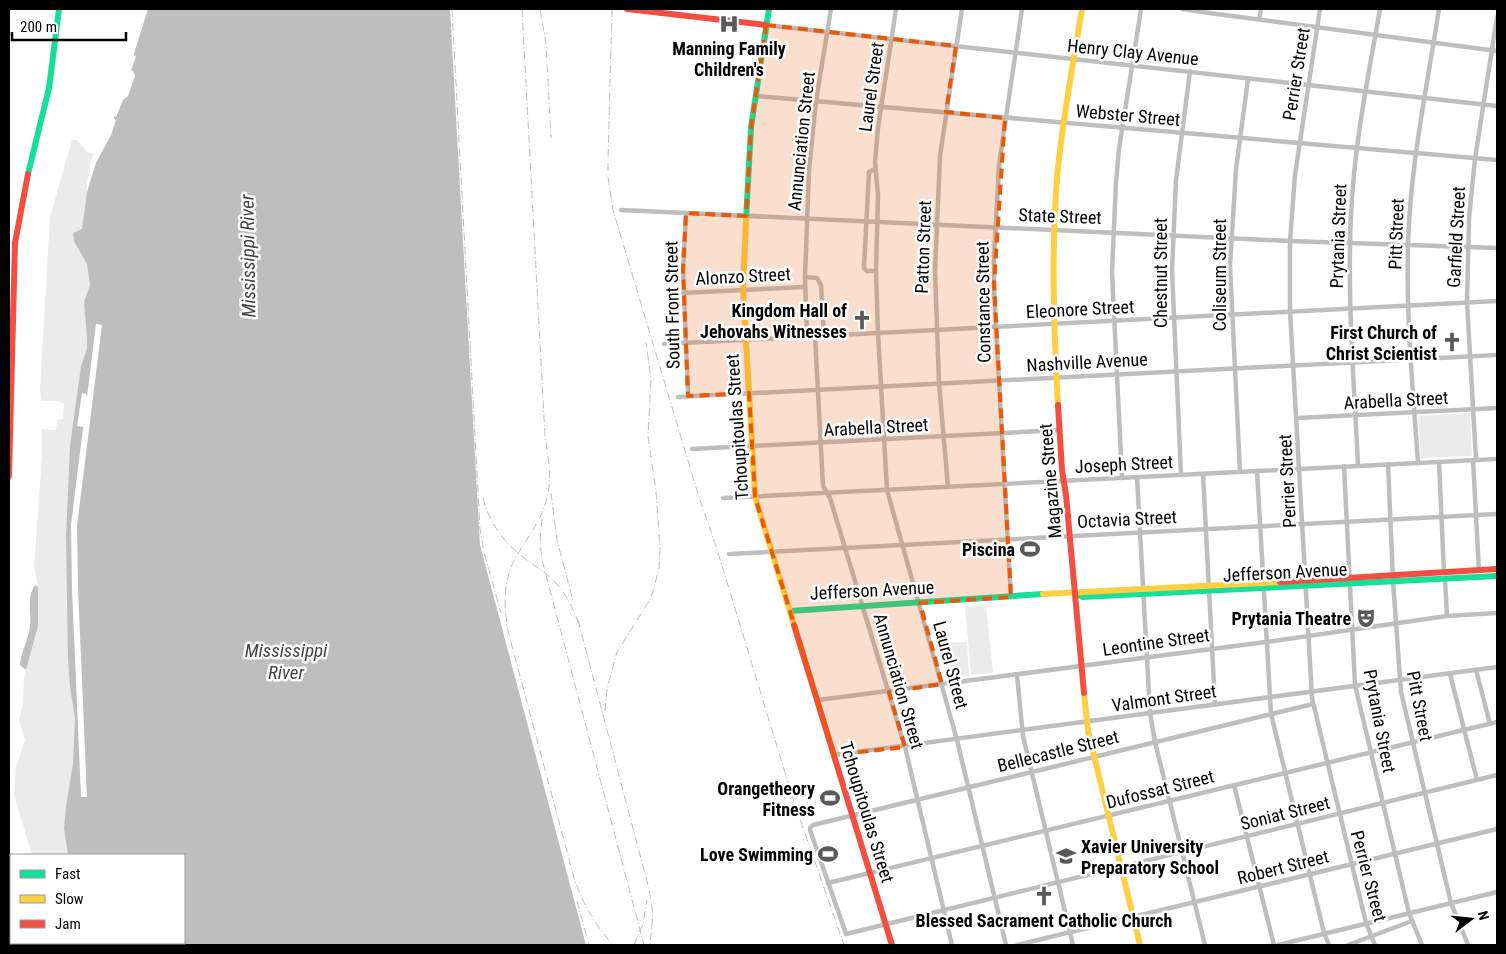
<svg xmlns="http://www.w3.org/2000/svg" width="1506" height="954" font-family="'Roboto Condensed',sans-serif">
<rect width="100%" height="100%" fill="#fff"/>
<g fill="#ebebeb">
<polygon points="72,140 77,140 87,152 93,153 87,184 97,259 89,333 76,725 76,855 32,855 14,795 16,767 25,740 19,720 23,703 24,677 38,626 38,587 34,567 42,455 42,429 56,430 57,420 63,419 64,403 56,401 41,401 40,388 50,217"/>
<polygon points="1470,413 1472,456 1421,458 1418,416"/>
<polygon points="986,606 993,673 971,675 965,607"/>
<polygon points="964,642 967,642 969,676 949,679 945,643"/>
</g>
<g fill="#bebebe">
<polygon points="148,9 450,9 480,545 586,945 89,945 88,943 184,943 184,855 68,855 64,829 66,806 73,764 75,718 70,687 68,660 66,537 70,446 81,366 87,349 87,338 84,302 90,285 87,264 74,241 73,233 82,229 90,170 107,140"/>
<path d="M35,585L38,587V626L26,670L20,665C21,652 28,640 30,627C32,613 26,598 35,585Z"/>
</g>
<g fill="#fff">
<polygon points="132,53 136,57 131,70 133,71 135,76 128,96 123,100 116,117 112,114 119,91 126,80 124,74"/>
<polygon points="111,117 116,120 111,135 96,163 87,192 87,184 91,163 105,139"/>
<polygon points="96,324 102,325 77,526 78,588 87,797 81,797 72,589 71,525 84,420 83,427 77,426 82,393 86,394 87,397"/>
</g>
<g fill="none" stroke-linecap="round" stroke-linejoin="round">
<g stroke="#bebebe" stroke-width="4.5">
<polyline points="896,9 878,128 875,162 878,195 876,271 878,333 887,490 957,740 1006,945"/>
<polyline points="1182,9 1216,14"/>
<polyline points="1320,9 1295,175 1290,241 1290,311 1312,698 1366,923 1375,945"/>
<polyline points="1217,14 1497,51"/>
<polyline points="1259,19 1261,9"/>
<polyline points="766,25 1497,106"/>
<polyline points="756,96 1497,160"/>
<polyline points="875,169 869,172 864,268 867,271 876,271"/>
<polyline points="621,210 1290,241 1497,248"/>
<polyline points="686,213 683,269 688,396"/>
<polyline points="805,277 807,337"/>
<polyline points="683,293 804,287"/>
<polyline points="815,336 823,486 830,498 905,747 952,945"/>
<polyline points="824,336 821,285 817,278 805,277 809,170 816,101 831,9"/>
<polyline points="664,344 1497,301"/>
<polyline points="678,397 1497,355"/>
<polyline points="1297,418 1497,408"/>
<polyline points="692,449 1060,430"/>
<polyline points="1473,460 1479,571"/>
<polyline points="1476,460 1467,302 1469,218 1475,159 1497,17"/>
<polyline points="1439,462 1444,573"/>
<path d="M1418,463C1413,390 1406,318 1408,246C1410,166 1427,87 1439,9"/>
<polyline points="1388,464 1393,581 1401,692 1451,903 1468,945"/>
<path d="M1358,465C1354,382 1347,298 1351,215C1354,146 1368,77 1380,9"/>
<polyline points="1344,466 1355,685 1409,913 1422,945"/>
<polyline points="1257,471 1271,714 1324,933 1329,945"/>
<polyline points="1240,472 1230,266 1236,169 1248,79"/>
<polyline points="1203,474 1215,705"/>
<polyline points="1181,475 1172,270 1176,180 1190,71"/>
<polyline points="1137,477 1150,713 1155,742 1205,945"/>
<polyline points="1122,478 1112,272 1116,182 1119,149 1141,9"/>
<polyline points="948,487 939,383 935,271 940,156 962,9"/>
<polyline points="723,498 1497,459"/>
<polyline points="729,554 1497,514"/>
<polyline points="1445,579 1447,616"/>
<polyline points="1011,597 999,380 994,284 994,258 999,165 1022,9"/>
<polyline points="1476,670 1490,724"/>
<polyline points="1450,674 1477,780"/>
<polyline points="1017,675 1023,736 1073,945"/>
<polyline points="818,700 1266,642 1447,616 1497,613"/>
<polyline points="1313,704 813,825 810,828 810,830 846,934 1497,775"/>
<polyline points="834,755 1497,667"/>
<polyline points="1234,785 1274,945"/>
<polyline points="828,883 1497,722"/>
<polyline points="1017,945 1497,829"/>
<polyline points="1278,945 1497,892"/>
<polyline points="1348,945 1412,921"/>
</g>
<g stroke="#16e098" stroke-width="6">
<polyline points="28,174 49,88 59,9"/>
<polyline points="746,219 751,127 769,9"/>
<polyline points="1075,593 1082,597 1497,576"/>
<polyline points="790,611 1043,594"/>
<polyline points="37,943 39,945"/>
</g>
<g stroke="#ffcf43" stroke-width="6">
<polyline points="746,219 743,289 755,497 794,625"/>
<path d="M1058,405C1054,330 1051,254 1057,178C1062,121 1073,65 1082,9"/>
<polyline points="1043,594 1280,582"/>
<polyline points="1084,693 1088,731 1140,945"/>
</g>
<g stroke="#f24e42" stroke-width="6">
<polyline points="627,9 766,25"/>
<polyline points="1058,405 1062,470 1066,495 1084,693"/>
<polyline points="9,476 15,243 28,174"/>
<polyline points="1280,582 1497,569"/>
<polyline points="794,625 892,945"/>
<polyline points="9,877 11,883"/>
</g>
<g stroke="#bebebe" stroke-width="1" stroke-dasharray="8 2.5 1 2.5" stroke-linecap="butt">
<polyline points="452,9 480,529 484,552 501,613"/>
<path d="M522,9L545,436C548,457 553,480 546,501C541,521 529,535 519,552C503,576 503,604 508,631L574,878C583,904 595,925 613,945"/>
<polyline points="540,9 546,43 551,138"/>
<polyline points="612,9 608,161 608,177 613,210 698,494 716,546 793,799 844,945"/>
<polyline points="551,493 557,540 573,601"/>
<path d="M483,498C489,522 503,542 523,557C534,566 546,572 556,583C568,596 574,611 580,627"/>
<polyline points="542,519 540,540 542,560 644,945"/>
<polyline points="578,620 649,889 653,914 650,945"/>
<polyline points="605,711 607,689 617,652 651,598 659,569 660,550 656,491 648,436 651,379 646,342"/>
<polyline points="577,901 589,945"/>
<polyline points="9,942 10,945"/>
<polyline points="634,945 643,924 647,900"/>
</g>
</g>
<path fill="#e8590c" fill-opacity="0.2" stroke="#e8590c" stroke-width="4" stroke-dasharray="10 6" stroke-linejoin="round" d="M766,25L956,46L946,112L1005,118L994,284L1011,597L920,603L942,684L889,692L905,747L834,755L755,497L749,393L688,396L683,269L686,213L746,216L751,127Z"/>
<defs>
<symbol id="hospital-bare" viewBox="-9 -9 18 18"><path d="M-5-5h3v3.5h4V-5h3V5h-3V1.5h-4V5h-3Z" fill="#595959" stroke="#fff" stroke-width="2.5" paint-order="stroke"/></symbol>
<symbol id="church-bare" viewBox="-9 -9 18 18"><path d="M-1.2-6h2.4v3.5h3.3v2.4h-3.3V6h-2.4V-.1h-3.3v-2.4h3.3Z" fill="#595959" stroke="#fff" stroke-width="2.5" paint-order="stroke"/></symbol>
<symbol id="stadium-bare" viewBox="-9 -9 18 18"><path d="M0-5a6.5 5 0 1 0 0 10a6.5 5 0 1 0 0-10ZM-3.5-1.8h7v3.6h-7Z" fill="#595959" stroke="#fff" stroke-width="2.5" paint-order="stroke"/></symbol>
<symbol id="theatre-bare" viewBox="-9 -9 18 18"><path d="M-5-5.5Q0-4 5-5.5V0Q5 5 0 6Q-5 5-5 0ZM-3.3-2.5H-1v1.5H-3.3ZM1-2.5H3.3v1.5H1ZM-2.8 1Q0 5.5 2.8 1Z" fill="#595959" stroke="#fff" stroke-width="2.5" paint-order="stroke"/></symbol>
<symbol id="school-bare" viewBox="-9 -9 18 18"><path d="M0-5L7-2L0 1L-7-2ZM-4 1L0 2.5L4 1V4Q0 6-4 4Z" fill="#595959" stroke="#fff" stroke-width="2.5" paint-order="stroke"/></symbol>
</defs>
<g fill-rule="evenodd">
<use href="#hospital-bare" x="715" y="10" width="28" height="28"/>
<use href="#church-bare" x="848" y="306" width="28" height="28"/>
<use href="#church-bare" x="1438" y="328" width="28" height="28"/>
<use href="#stadium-bare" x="1016" y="535" width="28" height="28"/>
<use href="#theatre-bare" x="1352" y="604" width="28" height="28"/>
<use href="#stadium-bare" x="816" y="784" width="28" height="28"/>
<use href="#stadium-bare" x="814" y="840" width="28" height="28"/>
<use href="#school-bare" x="1052" y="842" width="28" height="28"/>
<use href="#church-bare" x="1030" y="882" width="28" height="28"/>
</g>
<g text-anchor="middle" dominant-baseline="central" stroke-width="5" stroke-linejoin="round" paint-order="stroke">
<g font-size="18" font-weight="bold" fill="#000" stroke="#fff" text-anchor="end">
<text x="729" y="48" text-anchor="middle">Manning Family<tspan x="729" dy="21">Children's</tspan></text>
<text x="847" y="310">Kingdom Hall of<tspan x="847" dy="21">Jehovahs Witnesses</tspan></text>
<text x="1437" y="332">First Church of<tspan x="1437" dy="21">Christ Scientist</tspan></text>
<text x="1015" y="549">Piscina</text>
<text x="1351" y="618">Prytania Theatre</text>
<text x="815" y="788">Orangetheory<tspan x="815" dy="21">Fitness</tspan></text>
<text x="1081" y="846" text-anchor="start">Xavier University<tspan x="1081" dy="21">Preparatory School</tspan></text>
<text x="813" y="854">Love Swimming</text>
<text x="1044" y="920" text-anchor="middle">Blessed Sacrament Catholic Church</text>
</g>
<g font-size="18" fill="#000" stroke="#fff">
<text transform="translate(1133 52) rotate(6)">Henry Clay Avenue</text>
<text transform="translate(1296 74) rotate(-81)">Perrier Street</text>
<text transform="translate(871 87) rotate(-82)">Laurel Street</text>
<text transform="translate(1128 115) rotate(5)">Webster Street</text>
<text transform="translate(801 141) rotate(-84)">Annunciation Street</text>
<text transform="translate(1060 216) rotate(2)">State Street</text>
<text transform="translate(1396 234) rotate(-88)">Pitt Street</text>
<text transform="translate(1338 236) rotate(-88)">Prytania Street</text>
<text transform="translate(1456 237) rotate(-87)">Garfield Street</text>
<text transform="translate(923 247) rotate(-88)">Patton Street</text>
<text transform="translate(1160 273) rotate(-90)">Chestnut Street</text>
<text transform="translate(1219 275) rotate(-90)">Coliseum Street</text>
<text transform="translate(743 276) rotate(-3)">Alonzo Street</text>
<text transform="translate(983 302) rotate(-91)">Constance Street</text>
<text transform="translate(672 305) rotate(-91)">South Front Street</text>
<text transform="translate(1080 309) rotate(-3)">Eleonore Street</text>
<text transform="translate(1087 362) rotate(-3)">Nashville Avenue</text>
<text transform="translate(1396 400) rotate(-3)">Arabella Street</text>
<text transform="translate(737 427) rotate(-94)">Tchoupitoulas Street</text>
<text transform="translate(876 427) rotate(-3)">Arabella Street</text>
<text transform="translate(1124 464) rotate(-3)">Joseph Street</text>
<text transform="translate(1050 481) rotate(-95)">Magazine Street</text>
<text transform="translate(1287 481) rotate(-93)">Perrier Street</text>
<text transform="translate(1127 519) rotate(-3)">Octavia Street</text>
<text transform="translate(1285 572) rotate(-3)">Jefferson Avenue</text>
<text transform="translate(872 590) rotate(-3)">Jefferson Avenue</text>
<text transform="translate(1156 642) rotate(-8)">Leontine Street</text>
<text transform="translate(951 665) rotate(75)">Laurel Street</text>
<text transform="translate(899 681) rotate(74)">Annunciation Street</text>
<text transform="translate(1164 698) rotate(-8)">Valmont Street</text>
<text transform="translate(1420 706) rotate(79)">Pitt Street</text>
<text transform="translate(1380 721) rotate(79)">Prytania Street</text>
<text transform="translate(1058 751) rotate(-14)">Bellecastle Street</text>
<text transform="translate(1160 789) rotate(-14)">Dufossat Street</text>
<text transform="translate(867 812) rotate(73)">Tchoupitoulas Street</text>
<text transform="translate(1285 813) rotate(-14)">Soniat Street</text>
<text transform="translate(1283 867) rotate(-14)">Robert Street</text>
<text transform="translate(1369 876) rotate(75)">Perrier Street</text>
</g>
<g font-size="19" font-style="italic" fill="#434343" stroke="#fff">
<text transform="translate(248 256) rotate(-91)">Mississippi River</text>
<text x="286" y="650">Mississippi<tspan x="286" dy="22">River</tspan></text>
</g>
</g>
<rect width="1506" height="954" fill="none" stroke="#000000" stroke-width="20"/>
<rect x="10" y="854" width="175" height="90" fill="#ffffff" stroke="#999999"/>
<rect x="20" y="870" width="25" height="8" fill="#16e098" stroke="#999999"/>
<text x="55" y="879" font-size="15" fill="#000000">Fast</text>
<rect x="20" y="895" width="25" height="8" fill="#ffcf43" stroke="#999999"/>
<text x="55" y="904" font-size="15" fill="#000000">Slow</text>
<rect x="20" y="920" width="25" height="8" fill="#f24e42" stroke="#999999"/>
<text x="55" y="929" font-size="15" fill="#000000">Jam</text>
<g transform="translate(1471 919) rotate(74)" stroke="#ffffff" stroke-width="4" paint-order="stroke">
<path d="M0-4L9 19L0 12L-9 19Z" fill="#000000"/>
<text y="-8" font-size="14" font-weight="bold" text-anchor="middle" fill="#000000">N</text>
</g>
<path d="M12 32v8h114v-8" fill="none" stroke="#000000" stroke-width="2.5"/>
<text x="20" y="32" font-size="15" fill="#000000" stroke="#ffffff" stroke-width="4" paint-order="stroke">200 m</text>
</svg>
